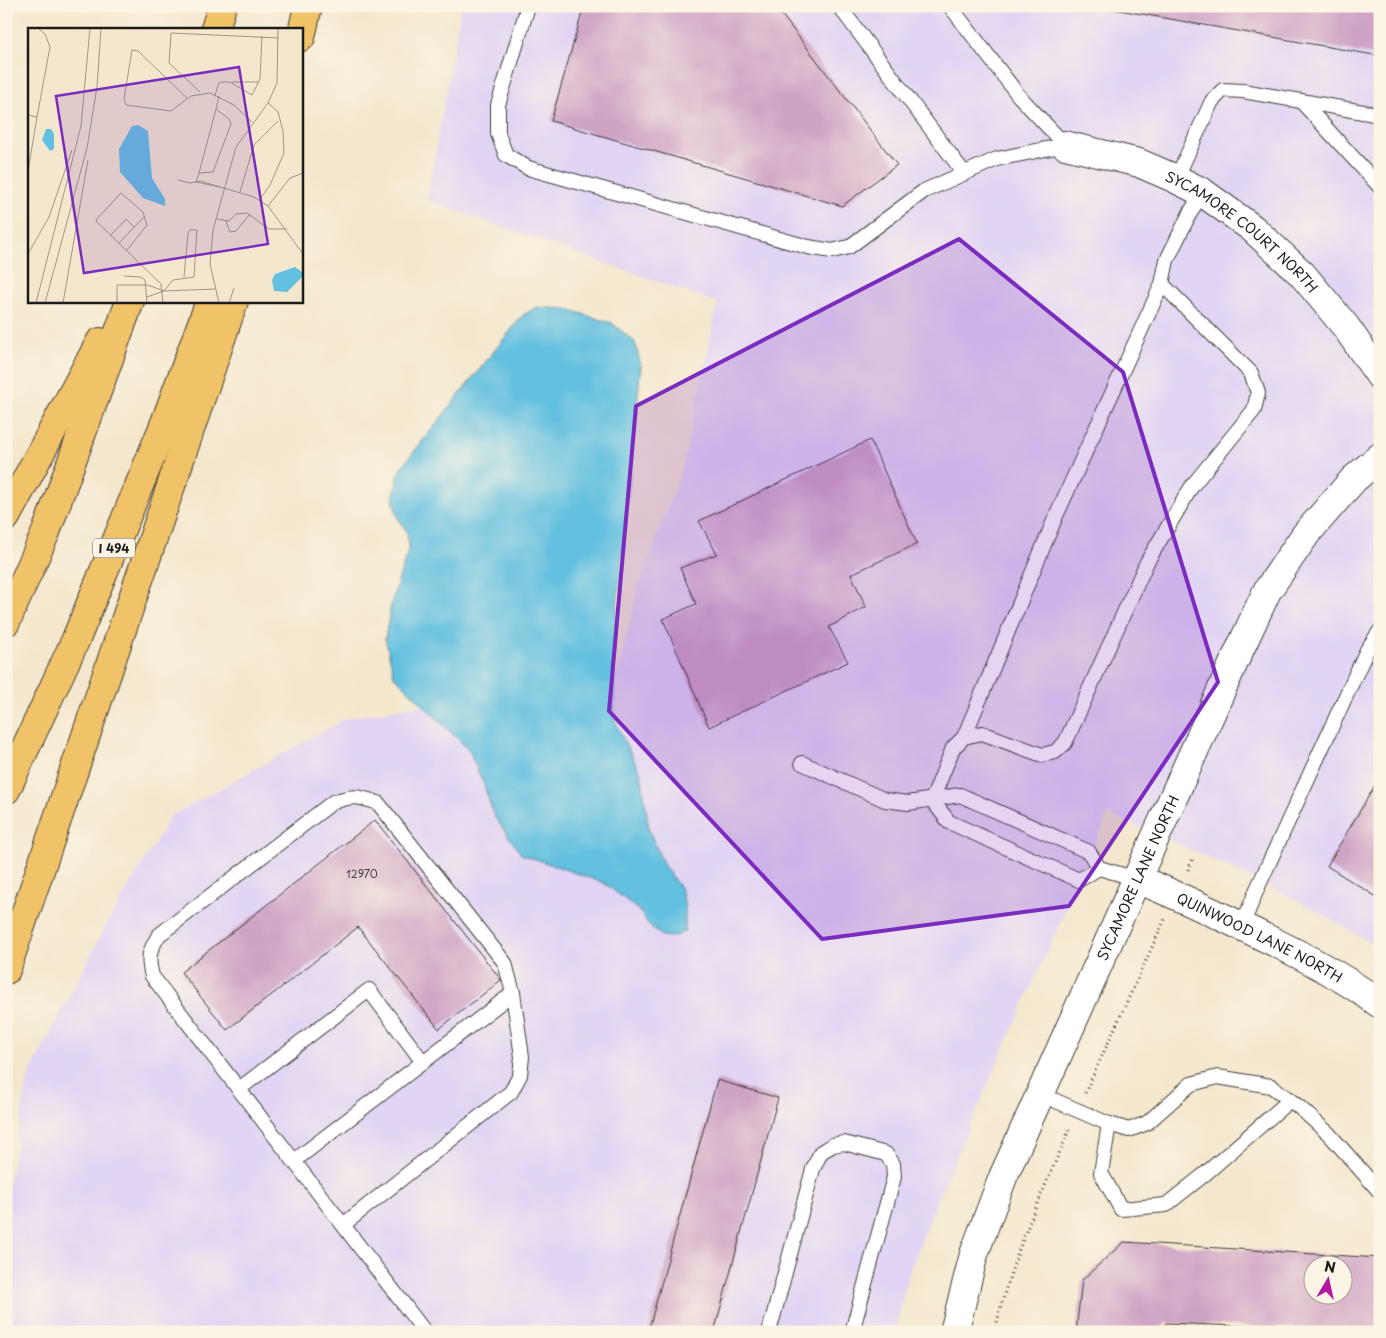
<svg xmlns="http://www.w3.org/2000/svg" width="1386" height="1338" font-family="'Playpen Sans',sans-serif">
<rect width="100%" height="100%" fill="#fcf5e5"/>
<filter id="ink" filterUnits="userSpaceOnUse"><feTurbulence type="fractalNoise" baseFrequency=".02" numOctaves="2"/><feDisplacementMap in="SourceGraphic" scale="10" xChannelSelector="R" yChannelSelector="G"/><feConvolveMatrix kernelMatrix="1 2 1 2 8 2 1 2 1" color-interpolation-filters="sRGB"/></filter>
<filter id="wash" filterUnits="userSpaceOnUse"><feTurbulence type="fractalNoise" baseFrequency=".0096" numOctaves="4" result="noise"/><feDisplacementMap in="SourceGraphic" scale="20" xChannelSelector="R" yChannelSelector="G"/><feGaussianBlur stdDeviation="1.12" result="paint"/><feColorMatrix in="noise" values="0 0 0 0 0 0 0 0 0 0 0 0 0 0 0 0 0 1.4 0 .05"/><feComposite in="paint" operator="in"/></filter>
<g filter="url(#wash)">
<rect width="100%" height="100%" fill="#f4e7cd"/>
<polygon fill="#e1d4f4" points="461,6 1380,6 1380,948 1295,899 1192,850 1108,814 939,1195 908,1275 895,1332 6,1332 6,1198 29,1075 105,927 171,816 347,718 618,672 638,589 683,465 718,303 427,200"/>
<polygon fill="#62c0e0" stroke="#3f6e7e" points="537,307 567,309 612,323 635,342 641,366 614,637 614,718 624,741 641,773 649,830 664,866 681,889 685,907 685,931 673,937 662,936 649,925 639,910 604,883 521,854 494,816 484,785 469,750 394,676 385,638 392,600 409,547 407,532 398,518 393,499 400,469 523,315"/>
<g id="blocks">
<g fill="#cfa3c5" fill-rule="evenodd">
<polygon points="584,6 775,6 897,165 842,206 551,121"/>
<polygon points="1102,6 1380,6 1380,56 1102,7"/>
<polygon points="870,440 917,544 851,574 866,607 829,627 848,662 709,727 663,619 696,604 680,568 717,554 699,521"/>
<polygon points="1380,777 1380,899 1327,866"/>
<polygon points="375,820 501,980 439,1029 358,927 227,1030 181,972"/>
<polygon points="717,1080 778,1098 714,1332 648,1332"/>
<path d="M1124,1242L1380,1258V1332L1166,1323L1159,1332H1076L1082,1280ZM1314,1266H1344V1296H1314Z"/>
</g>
</g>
</g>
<g filter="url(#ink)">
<use href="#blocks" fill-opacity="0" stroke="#3c3a37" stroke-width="1"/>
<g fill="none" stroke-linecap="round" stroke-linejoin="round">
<defs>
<g id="service">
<polyline points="528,6 498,105 498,134 506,155 528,168 808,247 832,251 849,247 924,191 997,159 1065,145"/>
<polyline points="839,6 964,173"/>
<polyline points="950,6 1019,96 1065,145"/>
<polyline points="1301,101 1380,115"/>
<polyline points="1176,179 1212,101 1223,90 1243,91 1301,101 1380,187"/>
<polyline points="964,737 1056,516 1162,284"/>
<polyline points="802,763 885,800 908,803 960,795 1089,852 1099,868 1079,880 949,822 932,800"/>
<polyline points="932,800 953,748 964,737 982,733 1042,755 1055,752 1065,743 1147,562 1192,486 1254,410 1258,393 1251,373 1162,284 1167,260 1189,215 1202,192"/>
<polyline points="1099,868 1137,879"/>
<polyline points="1242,926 1257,889 1367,650 1380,631"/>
<polyline points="239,1089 369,990 423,1062"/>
<polyline points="1040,1094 1109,1124 1129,1130 1147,1123 1191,1084 1218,1077 1271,1086 1299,1107 1329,1134 1380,1192"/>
<polyline points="1109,1124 1101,1173 1121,1209 1166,1205 1205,1174 1290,1100"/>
<polyline points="294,1161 513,993"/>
<path d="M343,1225L511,1092L520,1075L522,1057L513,993L505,963L378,803C358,796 354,795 333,802L159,935C149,951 147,957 152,976C243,1095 334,1213 425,1332"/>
<polyline points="769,1332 813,1169 821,1152 833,1145 844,1143 886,1154 893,1164 894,1177 852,1332"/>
</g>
<g id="minor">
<path id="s1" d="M1065,145L1139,163L1176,179L1202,192L1252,228L1302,274L1346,327L1380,376"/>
</g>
<g id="tertiary">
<path id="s2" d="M1137,879C1172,893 1206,909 1241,926C1289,949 1337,972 1380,1004"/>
<path id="s3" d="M954,1332L974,1254L1003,1177L1234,662L1267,591L1306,534L1354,479L1380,457"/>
</g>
<g id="motorway">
<polyline points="215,29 222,6"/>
<polyline points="301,37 308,6"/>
<polyline points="6,517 100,342"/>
<polyline points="6,622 46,532 130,301"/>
<polyline points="6,790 76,639 164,425 210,301"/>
<polyline points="6,970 234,301"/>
</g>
</defs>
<use href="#service" stroke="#3c3a37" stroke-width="16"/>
<use href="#minor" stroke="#3c3a37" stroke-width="30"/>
<use href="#tertiary" stroke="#3c3a37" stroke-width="30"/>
<use href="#motorway" stroke="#3c3a37" stroke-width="30"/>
<g stroke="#3c3a37" stroke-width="3" stroke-dasharray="1 4" stroke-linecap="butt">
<polyline points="1188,870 1193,859"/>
<polyline points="1085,1093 1165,919"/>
<path d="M995,1332C1009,1262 1042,1194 1070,1128"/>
</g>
<use href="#service" stroke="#fff" stroke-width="14"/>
<use href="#minor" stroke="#fff" stroke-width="28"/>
<use href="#tertiary" stroke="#fff" stroke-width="28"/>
<use href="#motorway" stroke="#f1c369" stroke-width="28"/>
</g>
</g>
<path fill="#7b2cbf" fill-opacity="0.2" stroke="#7b2cbf" stroke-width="4" stroke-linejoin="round" d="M959,239L1123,372L1218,682L1069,906L822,939L609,711L636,406Z"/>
<g text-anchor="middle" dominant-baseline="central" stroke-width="4" stroke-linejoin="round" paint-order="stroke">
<g font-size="11" fill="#493e46">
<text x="362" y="873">12970</text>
</g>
<rect fill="#fcf5e5" stroke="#5f5d58" stroke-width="1" x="93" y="538.5" width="42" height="19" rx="4"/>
<g font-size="12" font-weight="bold" fill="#1c1c1c">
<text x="114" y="548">I 494</text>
</g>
<g font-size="14" fill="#1c1c1c" stroke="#fcf5e5">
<text stroke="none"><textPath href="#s1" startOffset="201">SYCAMORE COURT NORTH</textPath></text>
<text stroke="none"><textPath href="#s3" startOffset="491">SYCAMORE LANE NORTH</textPath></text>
<text stroke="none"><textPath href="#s2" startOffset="136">QUINWOOD LANE NORTH</textPath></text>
</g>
</g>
<g transform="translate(28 28)">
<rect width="275" height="275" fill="#f4e7cd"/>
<path d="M110,97L120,103L124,150L137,171V178L115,170L92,144L91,121L104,98ZM18,101H23L26,106V121L22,123L14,112ZM267,239L274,244V249L259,264L246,263L244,252L247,246Z" fill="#62c0e0"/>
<path fill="none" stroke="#9e9686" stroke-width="1" d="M204,54H231M172,64L141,35L143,5L251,10M187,67L191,55L194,54H202L224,67L232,51L234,8M159,70L110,23L104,22L96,71L98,77L143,83L163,68L182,65L206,77L224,94M0,87L9,89L0,143M9,89L22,19L17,6L10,0M171,145L188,81M150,152L162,155L172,153L192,159L168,154M168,154L171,145L185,144L203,96L201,91L188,81L191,68M192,159L226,169L240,178L275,226M212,164L226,117L250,93M232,171L242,157L256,125L255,103L250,84L240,75M240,178L262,150L275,145M189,191L201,193L208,186L219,185L241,201H259M198,193L202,204L208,203L222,186M83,207L98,191L106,199M91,215L117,188M99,222L119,197L115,184L93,165L68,192L69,194L133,256L135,275M0,226L21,189L44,122M96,248L113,249L117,252L119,275M119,269L136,263L145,252L166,249L169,202H162L160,205L156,249M8,275L53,98L62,0M17,275L59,120L69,59L73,0M35,275L60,132M89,275V257H120L136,263L187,261M191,275L182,236L185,202L208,119L240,75L249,55L250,0M201,275L206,260"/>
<path fill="#7b2cbf" fill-opacity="0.15" stroke="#7b2cbf" stroke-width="2.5" d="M211,39L240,216L56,245L28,68Z"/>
<rect width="275" height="275" fill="none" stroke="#1c1c1c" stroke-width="2.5"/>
</g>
<rect width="1386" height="1338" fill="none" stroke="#fcf5e5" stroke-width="25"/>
<g transform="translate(1328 1280) rotate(9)"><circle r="24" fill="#fcf5e5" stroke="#a29e95"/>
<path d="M0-4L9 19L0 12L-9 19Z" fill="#b5179e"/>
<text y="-8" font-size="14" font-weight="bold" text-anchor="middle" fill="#1c1c1c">N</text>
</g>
</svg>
